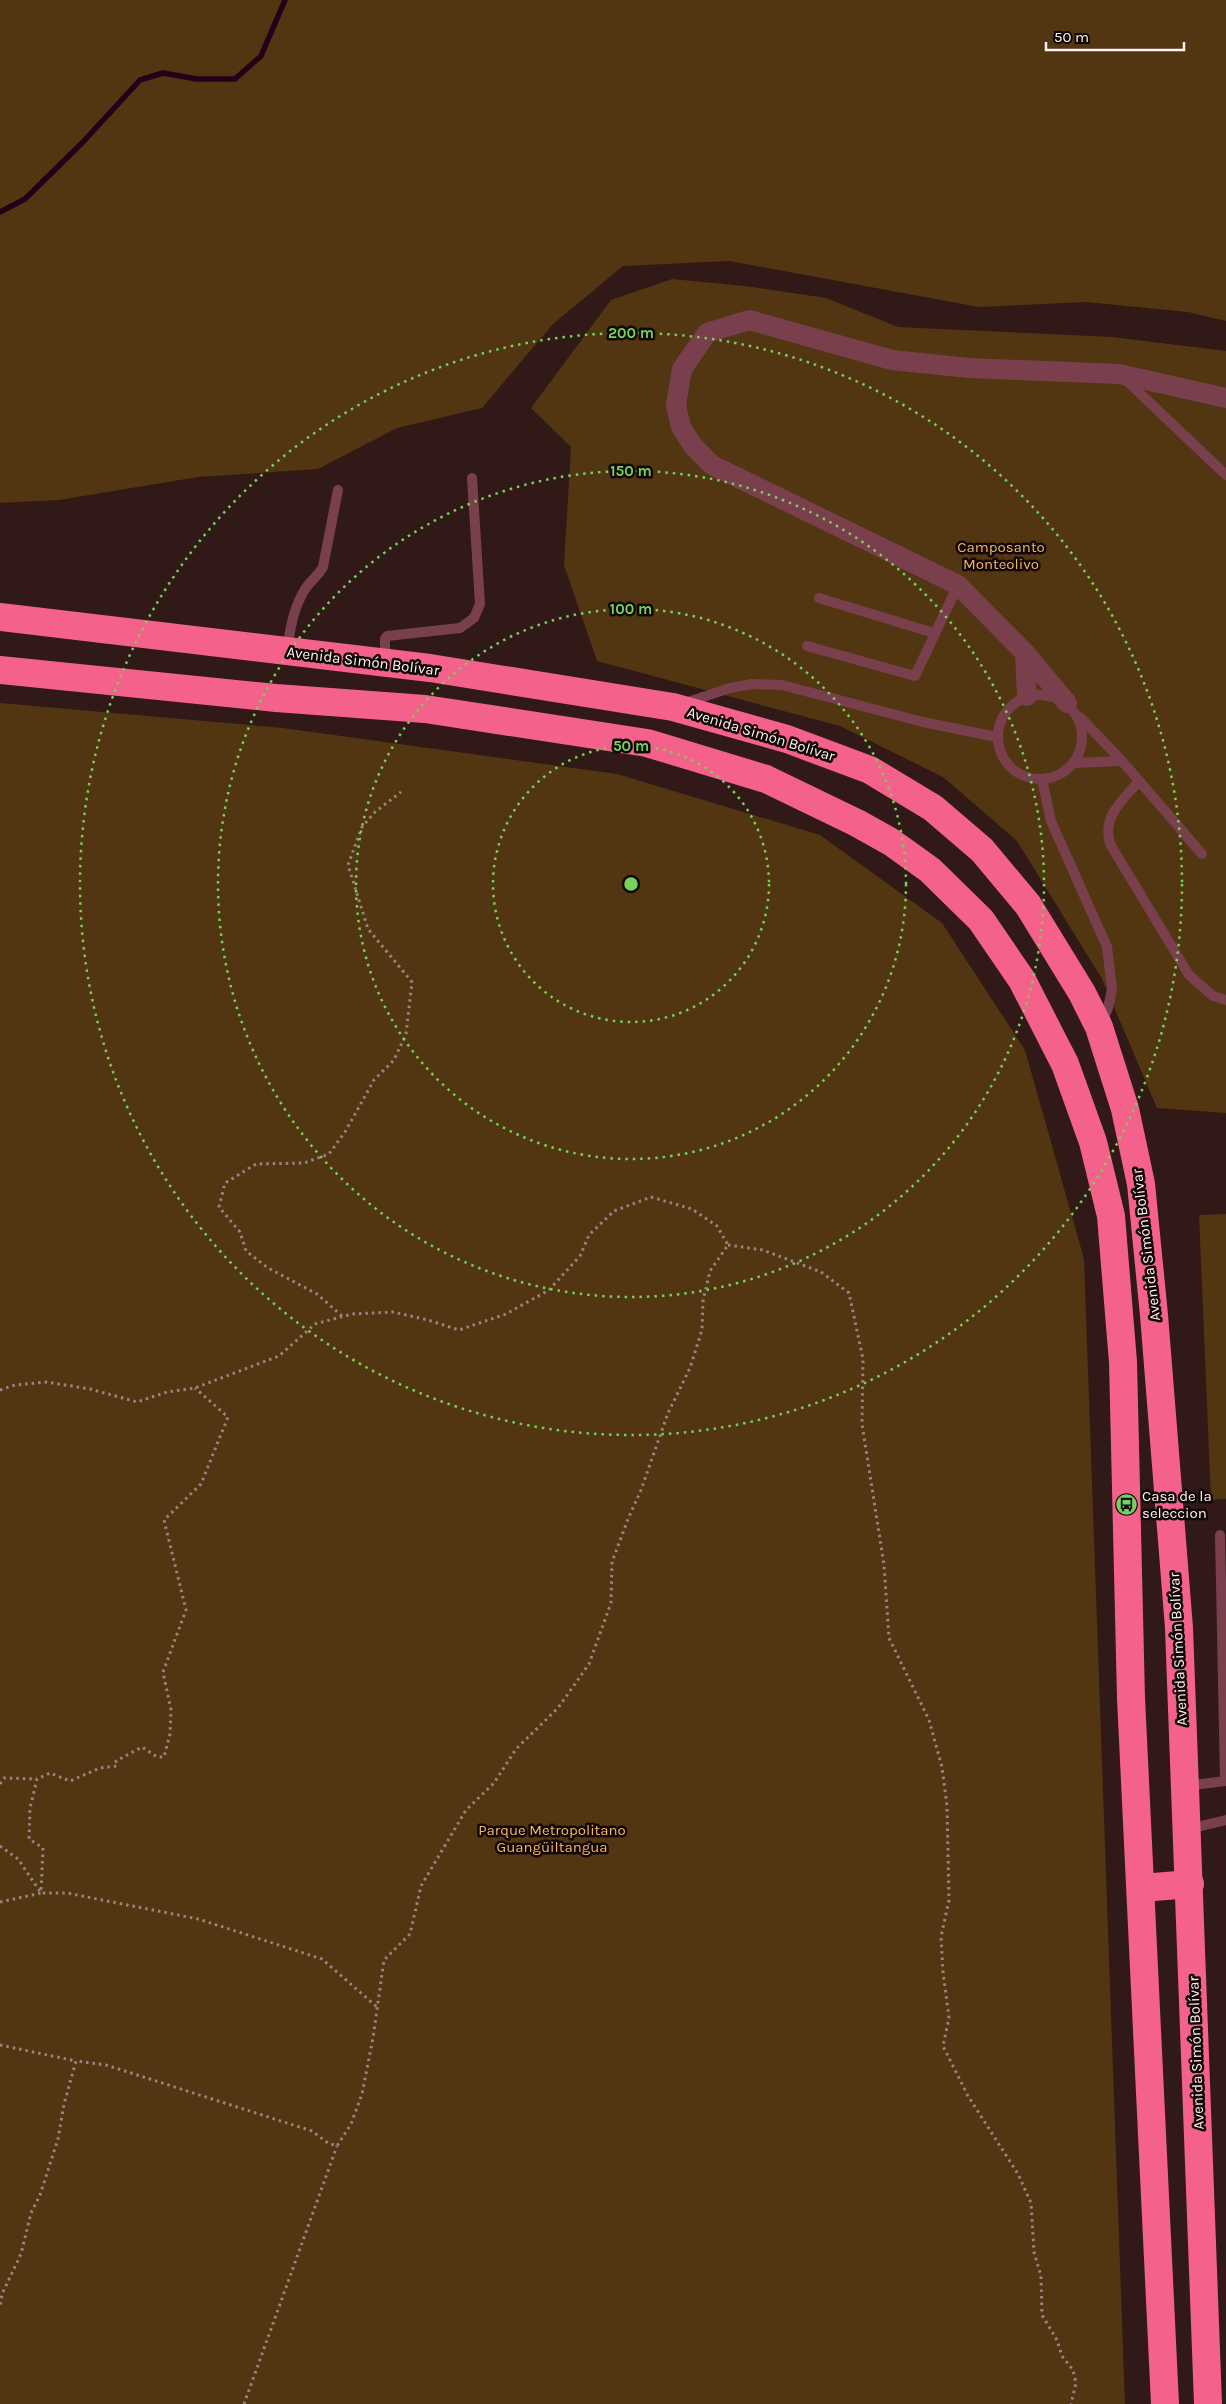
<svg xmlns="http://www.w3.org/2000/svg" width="1226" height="2404" font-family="Karla,sans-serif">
<rect width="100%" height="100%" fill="#301916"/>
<g fill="#513611">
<polygon points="0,0 1226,0 1226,321 1188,312 1086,302 979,307 729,261 623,266 553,324 482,408 397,428 318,469 198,477 59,500 0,503"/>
<polygon points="672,279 745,286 826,298 898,327 1112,337 1226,351 1226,1113 1157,1108 1102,979 1017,841 943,777 840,726 597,661 564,565 571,447 531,408 611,300"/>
<polygon points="0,703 283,728 617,774 820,835 942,923 1025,1050 1084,1259 1125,2404 0,2404"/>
<polygon points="1226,1214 1226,1499 1211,1500 1199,1215"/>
</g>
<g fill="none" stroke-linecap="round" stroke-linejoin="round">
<polyline stroke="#230018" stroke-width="5.5" points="0,212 25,199 83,142 140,80 163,73 197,79 235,79 261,56 285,0"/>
<g stroke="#978582" stroke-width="3" stroke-dasharray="2.5 4" stroke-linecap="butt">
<polyline points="728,1245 763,1250 821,1272 849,1293 863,1359 862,1424 884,1565 889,1638 929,1720 942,1767 947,1806 949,1900 941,1937 943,1972 949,2018 943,2046 968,2096 1018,2174 1031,2203 1034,2252 1041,2276 1042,2315 1057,2340 1062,2356 1073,2370 1076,2383 1071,2404"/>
<polyline points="342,1316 317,1294 268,1268 246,1251 240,1232 219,1207 225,1183 256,1164 304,1163 329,1154 345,1132 374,1080 394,1060 406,1034 412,982 368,929 348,865 362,827 375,812 401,792"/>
<polyline points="0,1390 15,1385 46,1382 90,1389 137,1402 167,1392 195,1388 279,1356 315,1324 352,1314 393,1312 428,1320 459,1330 506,1314 549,1290 580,1256 589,1235 614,1211 651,1197 692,1209 717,1226 728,1245 710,1271 703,1301 702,1330 690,1368 668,1413 641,1490 628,1519 612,1562 611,1603 589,1664 558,1708 516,1749 494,1783 466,1810 421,1886 410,1934 384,1960 373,2038 362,2094 351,2124 337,2146 328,2143 312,2131 106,2065 76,2061 64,2104 58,2139 40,2195 31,2213 21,2254 2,2294 0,2308"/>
<polyline points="0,1784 4,1778 37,1779"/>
<polyline points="0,1846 18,1859 41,1893 67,1893 198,1919 322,1959 377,2007"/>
<polyline points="0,1902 41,1893 43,1848 29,1839 30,1808 37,1779 50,1773 70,1781 100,1768 117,1766 116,1761 142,1747 157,1757 164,1757 170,1734 171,1710 163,1672 186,1610 164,1520 201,1484 228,1417 195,1388"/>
<polyline points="0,2045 76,2061"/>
<polyline points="244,2404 337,2146"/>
</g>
<g stroke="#793f4d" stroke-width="10">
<polyline points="1126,380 1226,475"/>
<polyline points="819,598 934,633"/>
<polyline points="807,646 915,676 958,585"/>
<path d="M287,651C290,630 293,609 304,591C309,582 318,576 323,567L338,490"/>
<polyline points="385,662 385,639 387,636 460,628 474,618 480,604 472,478"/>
<circle cx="1040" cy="737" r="42"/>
<polyline points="685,703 730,688 752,684 782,685 923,722 997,737"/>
<polyline points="1080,717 1122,761 1202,854"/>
<polyline points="1074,763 1122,761"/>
<polyline points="1042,779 1051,821 1107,947 1112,989 1108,1008 1101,1024"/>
<path d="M1139,781C1122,801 1102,816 1110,844L1189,975L1213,996L1226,1000"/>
<polyline points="1220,1535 1225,1781"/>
<polyline points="1185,1786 1226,1781"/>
<polyline points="1188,1829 1226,1820"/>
</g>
<g stroke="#793f4d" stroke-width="20">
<polyline points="1025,653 1027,696"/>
<polyline points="1067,703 1025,653 958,585 712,465 693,446 681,427 676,405 682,369 707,333 749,320 892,360 969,368 1119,374 1226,398"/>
</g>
<g stroke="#f4628b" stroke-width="28">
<polyline points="0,617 430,668 673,707 787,739 870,770 933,808 982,850 1028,905 1082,993 1099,1027 1125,1109 1141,1184 1154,1315 1179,1628 1208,2404"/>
<polyline points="0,670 276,698 425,709 647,743 766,779 857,823 891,842 930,870 981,920 1022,980 1065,1064 1093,1142 1111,1216 1123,1362 1131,1698 1165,2404"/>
<polyline points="1142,1888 1190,1884"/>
</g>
</g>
<g fill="none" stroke="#75d25a" stroke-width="2.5" stroke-dasharray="2.5 5">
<circle cx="631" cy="884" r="138"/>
<circle cx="631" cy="884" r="275"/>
<circle cx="631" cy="884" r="413"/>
<circle cx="631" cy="884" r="551"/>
</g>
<defs>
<symbol id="bus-disc" viewBox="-11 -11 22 22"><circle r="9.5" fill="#75d25a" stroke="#110706"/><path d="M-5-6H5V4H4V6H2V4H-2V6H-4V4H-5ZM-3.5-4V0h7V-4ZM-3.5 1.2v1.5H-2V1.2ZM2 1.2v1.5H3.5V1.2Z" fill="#111"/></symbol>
</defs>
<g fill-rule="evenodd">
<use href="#bus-disc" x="1114" y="1492" width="25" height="25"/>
</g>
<g text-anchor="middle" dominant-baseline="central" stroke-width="5" stroke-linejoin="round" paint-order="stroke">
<g font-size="15" fill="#f5b766" stroke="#110706">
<text x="1001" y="547">Camposanto<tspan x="1001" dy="17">Monteolivo</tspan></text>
<text x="552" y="1830">Parque Metropolitano<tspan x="552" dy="17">Guangüiltangua</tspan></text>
</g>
<g font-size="15" fill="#fff1ef" stroke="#110706">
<text transform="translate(363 661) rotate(7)">Avenida Simón Bolívar</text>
<text transform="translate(761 734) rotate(17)">Avenida Simón Bolívar</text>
<text transform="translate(1146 1245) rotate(-97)">Avenida Simón Bolívar</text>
<text transform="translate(1178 1649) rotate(-93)">Avenida Simón Bolívar</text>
<text transform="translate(1196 2053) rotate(-92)">Avenida Simón Bolívar</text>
</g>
<g font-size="15" fill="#fff1ef" stroke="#110706" text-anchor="start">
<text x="1142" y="1496">Casa de la<tspan x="1142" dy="17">seleccion</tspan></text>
</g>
</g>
<circle cx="631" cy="884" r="8" fill="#75d25a" stroke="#110706" stroke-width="2.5"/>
<g font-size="15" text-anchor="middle" font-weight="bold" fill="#75d25a" stroke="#110706" stroke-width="5" stroke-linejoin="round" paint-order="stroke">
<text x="631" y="338">200 m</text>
<text x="631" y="476">150 m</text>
<text x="631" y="614">100 m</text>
<text x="631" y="751">50 m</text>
</g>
<path d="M1046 42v8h138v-8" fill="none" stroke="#fff1ef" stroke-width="2.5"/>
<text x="1054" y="42" font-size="15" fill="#fff1ef" stroke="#110706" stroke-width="4" paint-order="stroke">50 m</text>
</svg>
